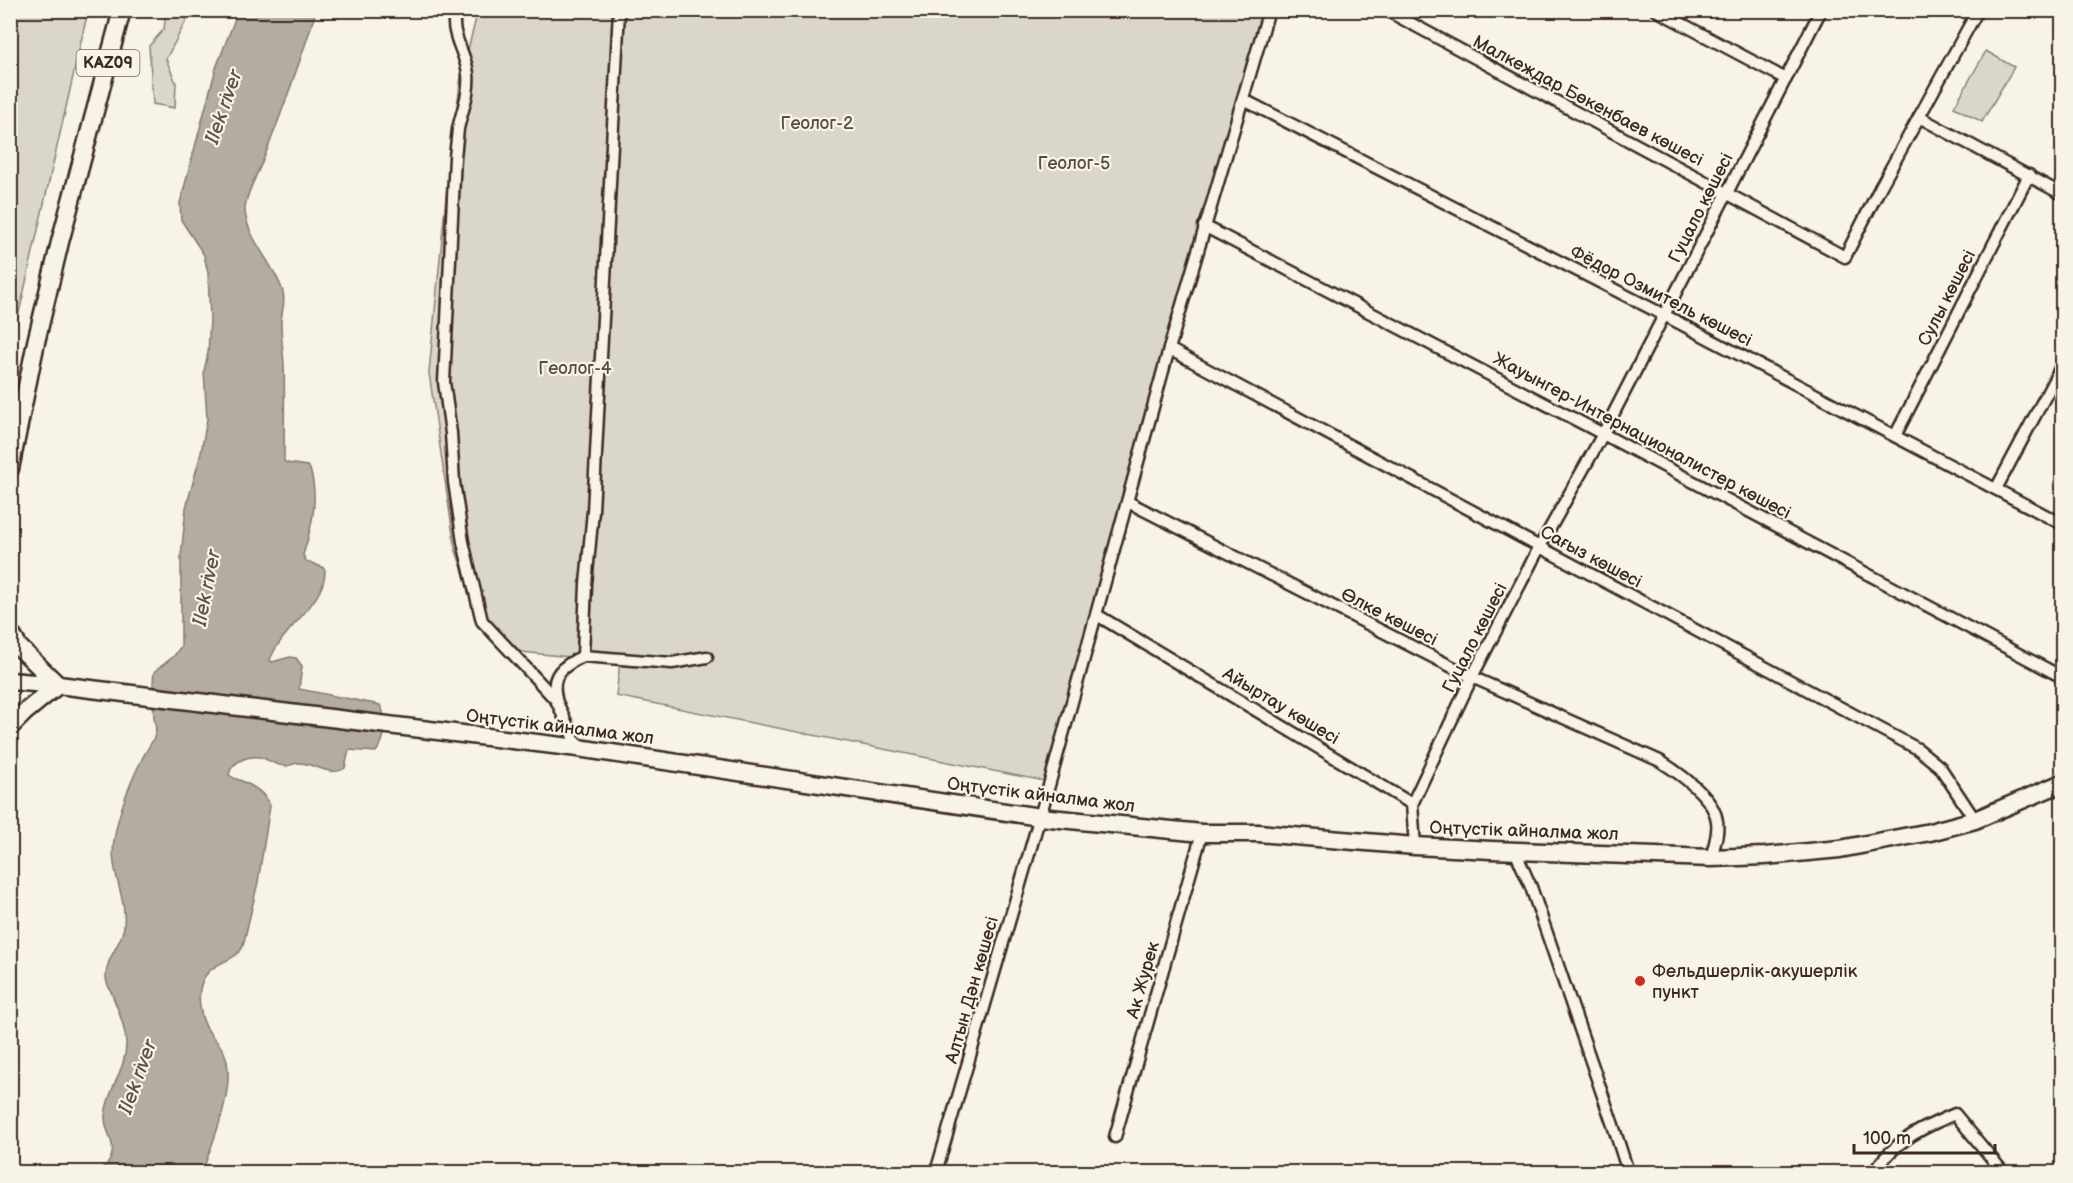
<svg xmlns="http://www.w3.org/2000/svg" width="2073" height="1183" font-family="'Balsamiq Sans',sans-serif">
<rect width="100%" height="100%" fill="#f7f3e8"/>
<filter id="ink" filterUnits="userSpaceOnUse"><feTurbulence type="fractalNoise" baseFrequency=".0167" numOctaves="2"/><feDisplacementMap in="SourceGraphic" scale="12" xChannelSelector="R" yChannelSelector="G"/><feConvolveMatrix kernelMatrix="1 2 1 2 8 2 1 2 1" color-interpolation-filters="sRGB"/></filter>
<g filter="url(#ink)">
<g fill="#dbd6cb" stroke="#8b8074" stroke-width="1.5">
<polygon points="11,10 88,11 11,348 10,11"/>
<polygon points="166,11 188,11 186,21 166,59 176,83 175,108 153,104 149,46 164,29"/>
<polygon points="478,11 1271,11 1049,782 616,696 620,662 521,652 481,623 455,548 429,373 448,175 461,76"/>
<polygon points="1986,51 2014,67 1982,122 1954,107"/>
</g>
<path fill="#b4aca0" stroke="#84786c" stroke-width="1.5" d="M238,11H316C301,60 283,109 264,158C259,171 245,195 245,209C245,237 276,266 283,292C286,303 281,312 281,323C281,337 283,351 284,364C285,396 284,428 284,461L287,463L307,466L310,469C319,499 312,526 303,555L306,561L322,567L325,570C326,603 281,629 270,660L272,662L290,657L296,658L302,666L299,689L380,705C388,719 386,739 376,752L349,750L345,768C330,778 315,763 299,763C295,763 290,766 285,766C277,766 270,761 263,758C250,754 231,761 229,775C234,779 238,779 244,782C255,787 266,795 270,806L258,882L243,946C235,965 204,960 200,990C198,1002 201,1020 208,1030C212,1037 220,1044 224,1052C238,1083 213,1142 202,1172H87C96,1169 105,1170 110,1160C118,1142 104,1133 105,1116C107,1090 127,1069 126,1042C125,1026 118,1010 112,994C110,989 106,983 106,977C105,959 122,944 124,926C127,896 109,870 114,841C118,812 129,785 142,759C146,751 152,743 155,735C157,730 155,723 154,717C153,703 152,686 154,672L174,656L181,646V557L186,508L201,453L207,419L204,371L208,353L210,319L208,273L204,255L181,220L180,203L216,68Z"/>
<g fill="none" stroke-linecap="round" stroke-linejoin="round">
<defs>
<g id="minor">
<path d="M456,10C448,33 466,52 468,74C470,93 462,110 458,129C457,138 456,148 455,157L444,382L451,433L454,482L463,542L482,621L556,700L578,748"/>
<polyline points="619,10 593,511 586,584 583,656 672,663 707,657"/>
<polyline points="1386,10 1845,257 1881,186 1978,10"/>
<polyline points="1656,10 1786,79"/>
<polyline points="1244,100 1664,315 2062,524"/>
<polyline points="1919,117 2062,194"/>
<polyline points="1204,226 1603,434 2062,677"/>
<polyline points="1169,349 1918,749 1940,767 1975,820"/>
<polyline points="1895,436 2029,175"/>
<polyline points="1996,489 2062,365"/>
<path d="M1128,502L1472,677L1660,761C1679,773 1714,797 1717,821C1719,833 1714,846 1711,858"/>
<polyline points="1097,615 1412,804 1415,846"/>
<path d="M556,698C550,674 563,666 583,656"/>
<polyline points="1412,804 1472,677 1539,548 1603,434 1821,10"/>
<polyline points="1515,851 1531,887 1613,1125 1628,1172"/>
<polyline points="1115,1137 1202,833"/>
<polyline points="936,1172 1050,782 1169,349 1269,10"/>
<path d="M1874,1172C1894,1141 1922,1128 1955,1114L2003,1172"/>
</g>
<g id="trunk">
<polyline points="10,469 36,342 60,242 122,10"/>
<polyline points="10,632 19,647 58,685 25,712 10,727"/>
<polyline points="10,681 58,685 578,748 1040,817 1202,833 1258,833 1415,846 1491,850 1711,858 1765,856 1840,849 1930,832 1975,820 2062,783"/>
</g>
</defs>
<use href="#minor" stroke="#3b2a1e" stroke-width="15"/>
<use href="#trunk" stroke="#3b2a1e" stroke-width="21"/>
<use href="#minor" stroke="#f7f3e8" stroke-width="10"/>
<use href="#trunk" stroke="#f7f3e8" stroke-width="16"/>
</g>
</g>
<circle fill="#c8321e" stroke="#f7f3e8" stroke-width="2" cx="1640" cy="981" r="6"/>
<g text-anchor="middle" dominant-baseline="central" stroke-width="4.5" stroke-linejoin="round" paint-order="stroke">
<rect fill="#f7f3e8" stroke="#73665b" stroke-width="1.5" x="76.5" y="50" width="63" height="26" rx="4.5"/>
<g font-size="16" font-weight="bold" fill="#3b2a1e">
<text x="108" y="63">KAZ09</text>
</g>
<g font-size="18" fill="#3b2a1e" stroke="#f7f3e8">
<text transform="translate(1588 101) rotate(28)">Малкеждар Бөкенбаев көшесі</text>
<text transform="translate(1701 208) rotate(-63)">Гуцало көшесі</text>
<text transform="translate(1661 296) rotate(27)">Фёдор Озмитель көшесі</text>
<text transform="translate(1947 298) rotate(-63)">Сулы көшесі</text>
<text transform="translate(1642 436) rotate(28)">Жауынгер-Интернационалистер көшесі</text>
<text transform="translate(1591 557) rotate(28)">Сағыз көшесі</text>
<text transform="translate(1389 617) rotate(27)">Өлке көшесі</text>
<text transform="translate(1475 638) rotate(-63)">Гуцало көшесі</text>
<text transform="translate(1281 706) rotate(31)">Айыртау көшесі</text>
<text transform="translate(560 727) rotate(7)">Оңтүстік айналма жол</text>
<text transform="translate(1041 795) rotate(7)">Оңтүстік айналма жол</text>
<text transform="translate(1524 831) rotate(2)">Оңтүстік айналма жол</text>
<text transform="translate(1143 980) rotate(-74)">Ак Журек</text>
<text transform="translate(972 990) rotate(-74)">Алтын Дән көшесі</text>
</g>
<g font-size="18" fill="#5b4c41" stroke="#f7f3e8">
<text x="817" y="123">Геолог-2</text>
<text x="1074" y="163">Геолог-5</text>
<text x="575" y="368">Геолог-4</text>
</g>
<g font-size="18" fill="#3b2a1e" stroke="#f7f3e8" text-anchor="start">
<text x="1652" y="971">Фельдшерлік-акушерлік<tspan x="1652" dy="21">пункт</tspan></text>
</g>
<g font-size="20" font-style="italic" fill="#5f5145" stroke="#f7f3e8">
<text transform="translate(224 107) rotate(-71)">Ilek river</text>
<text transform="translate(207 588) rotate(-79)">Ilek river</text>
<text transform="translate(138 1077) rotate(-70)">Ilek river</text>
</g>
</g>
<rect width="2073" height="1183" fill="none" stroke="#f7f3e8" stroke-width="36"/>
<rect x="18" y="18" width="2037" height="1147" fill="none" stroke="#3b2a1e" stroke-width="2" filter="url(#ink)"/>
<path d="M1854 1144v9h141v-9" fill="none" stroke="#3b2a1e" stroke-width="3"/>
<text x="1863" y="1144" font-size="18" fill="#3b2a1e" stroke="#f7f3e8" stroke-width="4.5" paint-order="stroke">100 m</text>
</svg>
